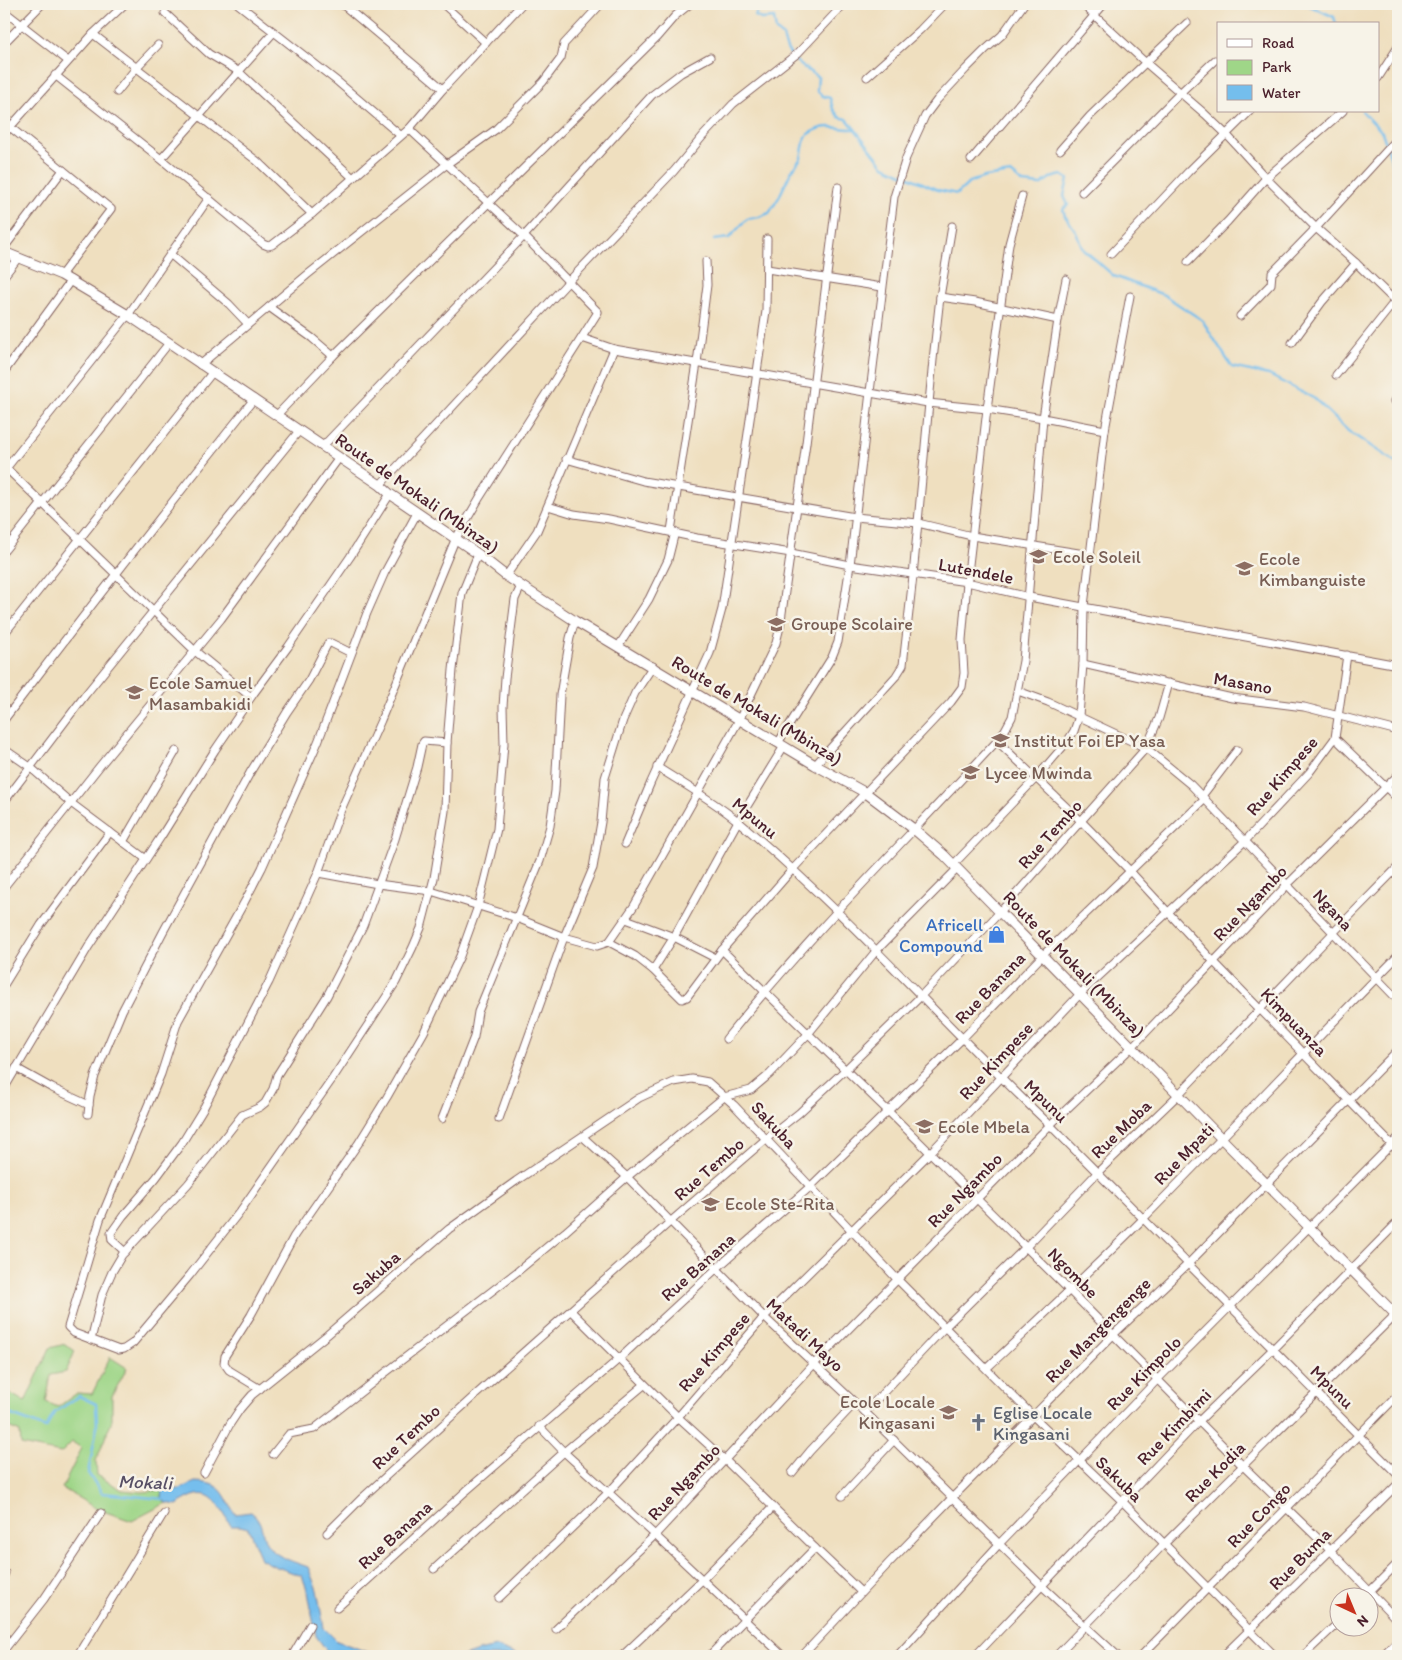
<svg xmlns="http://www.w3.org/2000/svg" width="1402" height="1660" font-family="Itim,sans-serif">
<rect width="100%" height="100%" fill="#f7f3e8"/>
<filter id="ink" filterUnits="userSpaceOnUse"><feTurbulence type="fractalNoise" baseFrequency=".02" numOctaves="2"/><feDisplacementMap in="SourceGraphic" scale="10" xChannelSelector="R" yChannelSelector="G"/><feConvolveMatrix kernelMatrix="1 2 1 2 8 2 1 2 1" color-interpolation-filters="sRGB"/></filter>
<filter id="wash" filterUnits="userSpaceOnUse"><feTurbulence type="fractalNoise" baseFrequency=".0096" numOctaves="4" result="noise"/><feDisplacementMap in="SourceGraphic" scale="20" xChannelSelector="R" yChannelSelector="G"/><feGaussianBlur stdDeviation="1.12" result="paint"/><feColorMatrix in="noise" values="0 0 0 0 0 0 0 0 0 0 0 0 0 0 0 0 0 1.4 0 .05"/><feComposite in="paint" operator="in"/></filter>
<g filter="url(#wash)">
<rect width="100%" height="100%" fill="#efdfbf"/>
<polygon fill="#9fd688" stroke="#747a5a" points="65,1344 75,1351 66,1372 51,1375 46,1402 58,1407 77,1393 92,1394 110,1357 127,1368 112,1396 112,1420 96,1461 97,1475 122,1490 142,1492 162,1490 161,1497 166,1503 132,1521 97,1509 62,1488 82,1448 72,1442 61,1453 21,1445 20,1432 4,1425 4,1362 8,1376 6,1391 25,1402 50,1348"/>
<g fill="#74beed" stroke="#5f6e8c">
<path d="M195,1482C223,1483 222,1492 235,1514L251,1512C265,1522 260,1536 269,1547C278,1558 295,1562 308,1567L317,1590L324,1628L337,1641L379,1656H338L327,1651L316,1636L308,1592L302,1576L274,1566L261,1559L248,1528L240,1526H231C216,1500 209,1482 177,1505L166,1503L161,1497L162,1490L180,1489Z"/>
<polygon points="496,1647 521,1656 463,1656 478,1651"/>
</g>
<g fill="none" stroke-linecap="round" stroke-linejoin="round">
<g stroke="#74beed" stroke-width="2.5">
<path d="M760,4L755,16L761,19L774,18L776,31L783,36C786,57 802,67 818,77L817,91L823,96L830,98L833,109L839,117L847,119L884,166L938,190L957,194L970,182L985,177L1011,173L1023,183L1040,185L1050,178L1062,175L1068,179L1064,196L1068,205L1063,209L1065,216L1075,230L1083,249L1114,276L1164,295L1202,320L1232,367L1269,375L1315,399L1348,431L1398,464"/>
<polyline points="1306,4 1334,17 1336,24"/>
<polyline points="1362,111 1382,132 1395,170 1398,174"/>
<path d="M714,240L729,238L747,219L759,217L769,213L778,199L791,172L801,158L805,137C827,120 832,130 855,129"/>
<polyline points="4,1412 46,1428 54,1413 79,1396 96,1404 97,1427 88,1473 102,1493 164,1499"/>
</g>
</g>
</g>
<g filter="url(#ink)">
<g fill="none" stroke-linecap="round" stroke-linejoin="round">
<defs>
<g id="street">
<polyline points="238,4 338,82 400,135"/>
<polyline points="342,4 443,89"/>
<polyline points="443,4 486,43"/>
<polyline points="1082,4 1146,63 1205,114 1227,135 1266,178 1316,228 1356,263 1398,304"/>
<polyline points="4,11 68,61"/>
<polyline points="165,13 209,54 238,71 353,178"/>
<polyline points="93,34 257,161 312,214"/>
<polyline points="4,43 42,4"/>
<polyline points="55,75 161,159 263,244 268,246 272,245 312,214 409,129 443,89 522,4"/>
<polyline points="867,77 920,30 945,4"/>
<polyline points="1378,78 1398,47"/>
<polyline points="117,92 136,68 158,45"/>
<polyline points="10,127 111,209 61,275"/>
<polyline points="4,134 93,34 125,4"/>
<polyline points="1060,150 1090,116 1187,23"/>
<polyline points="161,159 274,32"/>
<polyline points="971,160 1104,4"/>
<polyline points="1082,192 1181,92 1215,60"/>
<polyline points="4,248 63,170"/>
<polyline points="170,254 229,304 248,324"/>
<polyline points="1111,254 1188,172 1250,111"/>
<polyline points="1188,262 1228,221 1266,178 1343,111"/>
<polyline points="767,269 882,287"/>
<polyline points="4,276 18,258"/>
<polyline points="940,297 975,302 1058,320"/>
<polyline points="269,307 312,338 333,356"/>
<polyline points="1240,316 1271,284 1272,273 1316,228 1398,138"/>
<polyline points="582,338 614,349"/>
<polyline points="1292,343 1322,302 1356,263"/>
<polyline points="200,365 307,275 447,164 495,130 543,82 561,58 564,44 601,4"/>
<polyline points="4,372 71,280"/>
<polyline points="1336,375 1395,301"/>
<polyline points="1394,401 1398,395"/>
<polyline points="276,416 333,356 657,37 675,16 690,4"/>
<polyline points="322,447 524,236 652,95 681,73 710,57"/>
<polyline points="566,459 643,481 855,517 918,523 972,536 1091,555"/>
<polyline points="4,466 195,651 251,697"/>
<polyline points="4,471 128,315 209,198"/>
<polyline points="380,485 569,281 674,171 703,136 733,104 798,53 844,4"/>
<polyline points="548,506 574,514 609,519 697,538 791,553 850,565 967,582 1029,597 1398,665"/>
<polyline points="417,513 385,572 367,613 318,742 262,868 245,901 178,1021 161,1074 100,1220 68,1327 74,1333 119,1350 124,1349 133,1343 190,1275 241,1210 333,1078 396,982 413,947 421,928 434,878 445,811 447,743 453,670 462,593 478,554"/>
<polyline points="671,531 697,363 707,285 706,261"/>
<polyline points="4,551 169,343"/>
<polyline points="506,576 537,531 614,349 928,403 987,409 1043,418 1105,430"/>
<polyline points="4,634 212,373"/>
<polyline points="618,647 649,599 668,560 675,532"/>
<polyline points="1083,664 1232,698 1304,707 1398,731"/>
<polyline points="1018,691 1048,702 1146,748 1191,785 1398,1000"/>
<path d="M4,720C86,612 169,505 254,399"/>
<polyline points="1335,738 1398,799"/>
<polyline points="997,741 1081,821 1130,871 1214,962 1398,1151"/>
<polyline points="778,743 832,657 838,642 850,565 870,392 894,197 906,158 925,116 937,100 966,69 985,50 1002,35 1024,4"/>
<polyline points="4,749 30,767 71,803 146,859"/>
<polyline points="815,765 896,676 903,665 913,576 933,360 940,297 952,226"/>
<path d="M657,767C685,785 714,801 739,822C850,915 945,1026 1050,1125L1398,1475"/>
<polyline points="1202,796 1237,750"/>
<polyline points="4,802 86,694 299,431"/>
<polyline points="123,842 176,751"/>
<polyline points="625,844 651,782 710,653 722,609 766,311 767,239"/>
<polyline points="953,865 1036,778 1067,742 1074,731 1079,716 1083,664 1084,606 1105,430 1130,296"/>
<polyline points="318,873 378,884 431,891 517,918 564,937 597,946 609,942 635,956 653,970 682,999 687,997 722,950 792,870 951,702 962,687 964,673 962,640 967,582 987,409 1009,244 1022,196"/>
<polyline points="4,887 99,767 221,619 339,458"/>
<polyline points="626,919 674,937 715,958"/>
<polyline points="609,942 634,906 739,720 776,643 780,627 806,443 838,187"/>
<polyline points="722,950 888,1111 1070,1291 1243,1466 1330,1550 1398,1621"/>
<polyline points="653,970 674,937 738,821 784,746"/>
<polyline points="4,985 41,925 110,832"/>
<path d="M726,1039C810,934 906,840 997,741L1005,730L1012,717L1023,661L1043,418L1058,320L1066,279"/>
<polyline points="16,1068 52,1088 89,1105"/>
<polyline points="4,1089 89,946 162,835 215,750 254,693 288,647 350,557 390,494"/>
<polyline points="88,1114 90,1096 95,1076 122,1011 163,932 251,771 287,712 309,680 328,643 331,643 351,653"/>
<polyline points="442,1119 474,1037 478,1012 540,861 550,826 555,791 560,695 570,638 575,621"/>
<polyline points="499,1119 564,937 593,868 601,822 605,778 623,720 635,693 653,666"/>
<polyline points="583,1137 627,1177 764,1317 865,1412 1042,1586 1118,1656"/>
<polyline points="125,1252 112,1240 111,1233 123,1216 156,1178 182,1143 204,1107 269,982 318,873 340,812 381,720 455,540 480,497 598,312 524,236 409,129"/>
<polyline points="571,1311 678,1417 725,1460 815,1548 709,1656"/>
<polyline points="91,1340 102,1295 112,1272 122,1255 188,1184 242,1115 260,1107 265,1103 273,1089 277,1075 327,996 363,926 395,839 417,767 422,744 424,741 447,743"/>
<path d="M987,1368C1039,1319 1092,1270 1143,1219C1229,1132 1312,1043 1398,956"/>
<polyline points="260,1389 229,1370 224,1363 225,1356 251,1315 294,1236 358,1144 387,1097 424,1032 460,956 478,906 497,829 504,744 503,707 505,678 515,599 521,586"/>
<polyline points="865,1412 945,1327 1025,1248 1097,1173 1178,1095 1333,933 1398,867"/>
<polyline points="539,1426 564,1452 655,1535 783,1656"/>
<polyline points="273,1454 289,1434 314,1429 385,1373 518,1271 565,1232 627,1177 724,1097 751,1090 770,1074 808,1034 876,951 957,869"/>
<polyline points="204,1473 230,1424 240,1409 252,1395 327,1335 449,1229 516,1181 639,1098 674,1082 692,1079 708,1082 734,1105 897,1279 1033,1416 1123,1502 1275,1656"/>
<polyline points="792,1473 810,1451 855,1403"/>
<polyline points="842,1496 894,1440"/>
<polyline points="327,1533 362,1498 472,1398 670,1222 766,1139 799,1113 845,1070 920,997 1000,912 1146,748 1159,718 1169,683"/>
<polyline points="815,1548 861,1592"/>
<polyline points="434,1569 564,1452 644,1385"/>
<polyline points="4,1575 5,1573"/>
<polyline points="499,1598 609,1492 678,1417 764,1317 930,1153 1080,994 1246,840 1309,773 1335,738 1347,655"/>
<polyline points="1363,1598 1398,1563"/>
<polyline points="337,1608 466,1491 620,1358 716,1269 811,1186 962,1039 1043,955 1205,799"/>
<polyline points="556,1629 655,1535 814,1364 1050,1125 1132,1047 1288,884 1398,775"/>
<polyline points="4,1650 44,1599 101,1513"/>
<polyline points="77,1656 164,1513"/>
<polyline points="292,1656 310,1625"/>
<polyline points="622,1656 702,1580 773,1507"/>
<polyline points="802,1656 888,1564 953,1497 1113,1335 1188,1264 1398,1050"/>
<polyline points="897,1656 1000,1543 1157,1380 1398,1138"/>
<polyline points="975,1656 1199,1421 1273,1349 1398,1222"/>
<polyline points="1056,1656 1164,1544 1398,1312"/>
<polyline points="1141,1656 1398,1395"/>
<polyline points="1223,1656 1398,1484"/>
<polyline points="1303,1656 1340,1621"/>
<polyline points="1382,1656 1398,1640"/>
</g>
<polyline id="secondary" points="4,252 61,275 128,315 380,485 390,494 478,554 506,576 575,621 815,765 866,793 915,830 944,855 1221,1138 1398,1317"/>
</defs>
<use href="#street" stroke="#84625f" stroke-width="9"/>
<use href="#secondary" stroke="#84625f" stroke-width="11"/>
<use href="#street" stroke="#fff" stroke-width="7"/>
<use href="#secondary" stroke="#fff" stroke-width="9"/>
</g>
</g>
<defs>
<symbol id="school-bare" viewBox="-9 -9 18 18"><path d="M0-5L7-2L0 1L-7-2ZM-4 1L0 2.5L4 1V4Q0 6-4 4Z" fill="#8d6e63" stroke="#f7f3e8" stroke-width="2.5" paint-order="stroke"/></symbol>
<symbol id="shop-bare" viewBox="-9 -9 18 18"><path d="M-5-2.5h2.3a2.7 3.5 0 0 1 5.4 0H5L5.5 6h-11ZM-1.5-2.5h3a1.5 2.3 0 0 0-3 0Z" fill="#3f7fe0" stroke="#f7f3e8" stroke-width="2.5" paint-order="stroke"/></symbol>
<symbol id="church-bare" viewBox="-9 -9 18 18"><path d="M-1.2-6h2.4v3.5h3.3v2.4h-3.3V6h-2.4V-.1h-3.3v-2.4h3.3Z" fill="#6b7280" stroke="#f7f3e8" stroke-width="2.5" paint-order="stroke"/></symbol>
</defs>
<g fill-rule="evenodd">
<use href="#school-bare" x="1026" y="544" width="25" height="25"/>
<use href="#school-bare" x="1232" y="556" width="25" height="25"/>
<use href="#school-bare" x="764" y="612" width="25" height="25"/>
<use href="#school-bare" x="122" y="680" width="25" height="25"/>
<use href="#school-bare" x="988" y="728" width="25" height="25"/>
<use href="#school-bare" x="958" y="760" width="25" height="25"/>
<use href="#shop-bare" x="984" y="922" width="25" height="25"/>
<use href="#school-bare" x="912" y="1114" width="25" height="25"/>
<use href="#school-bare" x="698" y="1192" width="25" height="25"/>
<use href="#school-bare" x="936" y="1400" width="25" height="25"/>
<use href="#church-bare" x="966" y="1410" width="25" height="25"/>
</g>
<g text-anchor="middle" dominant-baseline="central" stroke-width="5" stroke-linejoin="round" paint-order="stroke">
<g font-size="18" fill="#4a1f2b" stroke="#f7f3e8">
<text transform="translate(417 493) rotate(35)">Route de Mokali (Mbinza)</text>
<text transform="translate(976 571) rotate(11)">Lutendele</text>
<text transform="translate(1243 683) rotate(10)">Masano</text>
<text transform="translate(757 710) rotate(31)">Route de Mokali (Mbinza)</text>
<text transform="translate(1282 776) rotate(-49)">Rue Kimpese</text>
<text transform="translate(755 818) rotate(40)">Mpunu</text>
<text transform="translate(1050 834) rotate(-48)">Rue Tembo</text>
<text transform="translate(1250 903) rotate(-46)">Rue Ngambo</text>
<text transform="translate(1333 910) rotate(47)">Ngana</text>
<text transform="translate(1074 964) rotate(46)">Route de Mokali (Mbinza)</text>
<text transform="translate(990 988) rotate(-46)">Rue Banana</text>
<text transform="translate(1294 1022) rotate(46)">Kimpuanza</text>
<text transform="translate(996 1061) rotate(-47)">Rue Kimpese</text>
<text transform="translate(1046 1101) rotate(44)">Mpunu</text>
<text transform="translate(774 1125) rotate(47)">Sakuba</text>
<text transform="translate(1121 1129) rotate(-44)">Rue Moba</text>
<text transform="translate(1184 1154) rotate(-46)">Rue Mpati</text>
<text transform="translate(709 1169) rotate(-41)">Rue Tembo</text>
<text transform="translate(965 1190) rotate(-45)">Rue Ngambo</text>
<text transform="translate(698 1267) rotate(-42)">Rue Banana</text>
<text transform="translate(376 1273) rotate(-41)">Sakuba</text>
<text transform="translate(1073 1273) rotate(45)">Ngombe</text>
<text transform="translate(1098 1330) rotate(-45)">Rue Mangengenge</text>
<text transform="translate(805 1335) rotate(43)">Matadi Mayo</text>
<text transform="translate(714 1352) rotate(-49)">Rue Kimpese</text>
<text transform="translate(1144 1373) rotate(-45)">Rue Kimpolo</text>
<text transform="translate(1332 1387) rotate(45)">Mpunu</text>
<text transform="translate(1174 1427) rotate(-46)">Rue Kimbimi</text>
<text transform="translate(406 1437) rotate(-43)">Rue Tembo</text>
<text transform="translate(1215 1472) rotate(-45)">Rue Kodia</text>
<text transform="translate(1119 1479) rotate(44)">Sakuba</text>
<text transform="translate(684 1482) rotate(-47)">Rue Ngambo</text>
<text transform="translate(1259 1515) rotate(-46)">Rue Congo</text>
<text transform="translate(395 1535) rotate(-42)">Rue Banana</text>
<text transform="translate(1300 1559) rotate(-45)">Rue Buma</text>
</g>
<g font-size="18" fill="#785e54" stroke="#f7f3e8" text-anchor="start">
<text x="1053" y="557">Ecole Soleil</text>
<text x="1259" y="559">Ecole<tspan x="1259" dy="21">Kimbanguiste</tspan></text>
<text x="791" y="624">Groupe Scolaire</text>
<text x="149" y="683">Ecole Samuel<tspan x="149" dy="21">Masambakidi</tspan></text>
<text x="1014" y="741">Institut Foi EP Yasa</text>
<text x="985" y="773">Lycee Mwinda</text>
<text x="938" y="1127">Ecole Mbela</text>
<text x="725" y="1204">Ecole Ste-Rita</text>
<text x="935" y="1402" text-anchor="end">Ecole Locale<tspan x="935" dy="21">Kingasani</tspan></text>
</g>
<g font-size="18" fill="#366cbe" stroke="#f7f3e8" text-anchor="end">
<text x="983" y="925">Africell<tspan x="983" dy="21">Compound</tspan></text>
</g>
<g font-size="18" fill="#5b616d" stroke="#f7f3e8" text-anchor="start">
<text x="993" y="1413">Eglise Locale<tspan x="993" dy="21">Kingasani</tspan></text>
</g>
<g font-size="19" font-style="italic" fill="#574f65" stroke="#f7f3e8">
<text transform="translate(145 1482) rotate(2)">Mokali</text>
</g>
</g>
<rect width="1402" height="1660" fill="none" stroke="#f7f3e8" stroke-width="20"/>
<rect x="1217" y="22" width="162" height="90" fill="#f7f3e8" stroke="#b29e9c"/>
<rect x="1227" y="39" width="25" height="8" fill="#ffffff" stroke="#b29e9c"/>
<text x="1262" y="48" font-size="15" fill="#4a1f2b">Road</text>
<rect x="1227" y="60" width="25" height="15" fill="#9fd688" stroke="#b29e9c"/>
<text x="1262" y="72" font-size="15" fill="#4a1f2b">Park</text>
<rect x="1227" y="85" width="25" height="15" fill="#74beed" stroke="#b29e9c"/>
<text x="1262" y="98" font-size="15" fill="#4a1f2b">Water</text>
<g transform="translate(1354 1612) rotate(136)"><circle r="24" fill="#f7f3e8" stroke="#b29e9c"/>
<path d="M0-4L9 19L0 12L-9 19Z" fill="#c8321e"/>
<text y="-8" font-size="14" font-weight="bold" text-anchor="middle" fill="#4a1f2b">N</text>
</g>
</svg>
